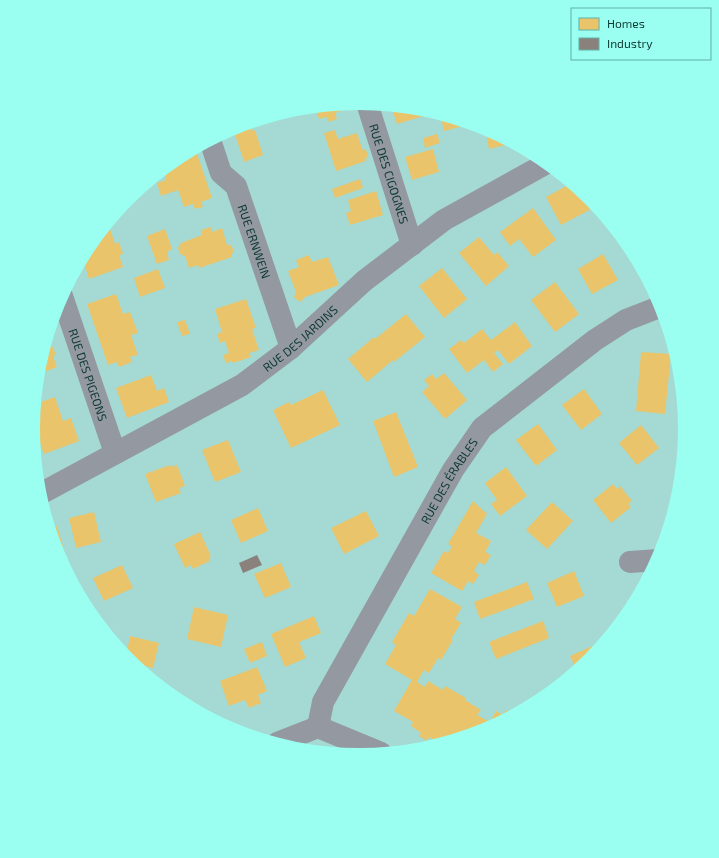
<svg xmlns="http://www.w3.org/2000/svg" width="719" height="858" font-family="'Exo 2',sans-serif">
<rect width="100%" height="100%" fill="#a4dad3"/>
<g fill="#e9c46a">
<polygon points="348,104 349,108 335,113 337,119 329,122 327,117 319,119 315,107"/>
<polygon points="391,106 423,109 425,109 427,115 397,124"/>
<polygon points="449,117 462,121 463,126 444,131 441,118"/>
<polygon points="249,123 252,131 255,130 263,155 244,162 233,128"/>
<polygon points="485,128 514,143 489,149"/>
<polygon points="335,130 338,139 357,133 362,149 366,150 368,155 366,159 366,161 336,171 324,133"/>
<polygon points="437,134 440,143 425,148 423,138"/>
<polygon points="195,148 212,198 201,202 203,207 195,209 193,204 184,207 178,190 161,196 157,183 166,180 163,170 178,157"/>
<polygon points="433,149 439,172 412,180 405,157"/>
<polygon points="360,179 363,188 335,198 332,189"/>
<polygon points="572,183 591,198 597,206 561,225 546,197"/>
<polygon points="376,191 383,215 350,225 346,213 351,211 348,200"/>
<polygon points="533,208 556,240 533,257 519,239 510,246 500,232"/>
<polygon points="108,223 115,244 119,242 123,254 119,255 123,267 89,279 85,266 80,267 79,264 88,247"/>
<polygon points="211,227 212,232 222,228 227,245 231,245 234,252 231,254 232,257 199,268 198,265 189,268 185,256 180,254 178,248 181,243 202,235 201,230"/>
<polygon points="165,229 172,249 167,252 169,260 157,264 147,236"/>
<polygon points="479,237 494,255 497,252 509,266 486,286 459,253"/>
<polygon points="603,254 618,280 592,294 578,269"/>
<polygon points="309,255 312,262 328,257 339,285 305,297 300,302 294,297 296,292 288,271 299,267 296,260"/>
<polygon points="442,268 467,299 444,318 419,286"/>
<polygon points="158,269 165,288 140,297 134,278"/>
<polygon points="555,282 579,314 555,332 531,300"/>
<polygon points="116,294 123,314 130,312 138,333 131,335 138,355 130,357 132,362 119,367 117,362 108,365 87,304"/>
<polygon points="246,299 256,328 252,329 259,350 249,353 251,357 233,363 232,361 226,363 223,355 229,353 225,341 220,343 217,334 222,332 215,309"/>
<polygon points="406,314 425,337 394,362 393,360 367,382 348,359 374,337 375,339"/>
<polygon points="185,320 190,334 182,336 177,322"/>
<polygon points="515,322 532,346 509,364 498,350 494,353 503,364 493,372 484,360 467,373 449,349 461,340 464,343 482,329 491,340"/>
<polygon points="47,339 49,344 51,343 54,350 56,355 53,356 57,367 39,374 43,384 37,386 39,365"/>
<polygon points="641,352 671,354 665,414 636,411"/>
<polygon points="444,373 467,400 445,419 422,392 429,386 424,380 432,374 436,379"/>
<polygon points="151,375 157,391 164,388 169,402 127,418 116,388"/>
<polygon points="584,389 602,414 581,430 562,405"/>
<polygon points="323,390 340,425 291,448 273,410 289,402 291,405"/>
<polygon points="55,397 63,421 71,418 79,441 44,454 33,425 35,404"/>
<polygon points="396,412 418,467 394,477 373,421"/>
<polygon points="538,424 557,450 536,466 516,440"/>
<polygon points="641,425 659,448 637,465 619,443"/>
<polygon points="228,440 241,472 215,482 202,450"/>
<polygon points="170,465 171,467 177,465 185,486 179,488 181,493 156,502 145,474"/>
<polygon points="506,467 527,496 500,516 491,504 497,500 485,483"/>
<polygon points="613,484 617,489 620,486 632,501 628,504 631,507 611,523 593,500"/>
<polygon points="473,501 487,514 476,533 491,541 485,552 491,555 485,565 479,562 474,571 479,575 473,584 468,581 462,591 431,573 444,551 448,553 452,546 448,544"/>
<polygon points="552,502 573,521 547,549 526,530"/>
<polygon points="258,508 268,531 241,543 231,520"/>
<polygon points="366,511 379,536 344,554 331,528"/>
<polygon points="94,512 101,542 76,548 69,518"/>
<polygon points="57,526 63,546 56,548 50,528"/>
<polygon points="200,532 211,556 209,557 210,561 193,569 191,565 185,568 174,544"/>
<polygon points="281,563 291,587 265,598 254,574"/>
<polygon points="122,565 133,588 104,601 93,578"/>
<polygon points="574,571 584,596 557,607 547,583"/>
<polygon points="527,582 534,599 480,619 474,602"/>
<polygon points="430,589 462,607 455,619 461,623 451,639 453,640 441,660 438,658 429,673 424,670 417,682 425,687 428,681 443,690 445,686 466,698 465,700 481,710 477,715 490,722 496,711 503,715 506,710 514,715 484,731 449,741 443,738 440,743 429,737 427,741 419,736 421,733 411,726 413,722 394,711 412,680 385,664 396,645 392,642 409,613 414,616"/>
<polygon points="629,601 635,602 628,614 629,608"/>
<polygon points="194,607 228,615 221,647 187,639"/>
<polygon points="314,616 321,633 299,642 306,658 285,667 271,634"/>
<polygon points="543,621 549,638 496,659 489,642"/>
<polygon points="130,636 159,643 153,668 133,663 126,656"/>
<polygon points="262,642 267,656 250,663 244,649"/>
<polygon points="597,644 599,649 590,660 577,671 570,656"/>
<polygon points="257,667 267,691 258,695 261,703 249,708 245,700 229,706 220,681"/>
</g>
<polygon fill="#8a817c" points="257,555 262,565 243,573 239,563"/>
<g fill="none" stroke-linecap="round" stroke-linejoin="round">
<g stroke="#9498a1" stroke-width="22">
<path id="s1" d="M367,103L412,245"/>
<path id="s2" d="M210,140L221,173L236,186L291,348"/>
<path id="s3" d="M62,296L115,453"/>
<path id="s4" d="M40,494L242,385L291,348L364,281L444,220L547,163"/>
<polyline points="630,562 658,560"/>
<path id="s5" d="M318,727L323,702L453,470L482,428L595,340L626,320L662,306"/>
<polyline points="277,743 318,727 381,753"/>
</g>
</g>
<g text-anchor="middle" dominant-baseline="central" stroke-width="4" stroke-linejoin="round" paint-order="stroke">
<g font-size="12" fill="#0d3a34" stroke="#9afff0">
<text stroke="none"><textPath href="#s1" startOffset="74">RUE DES CIGOGNES</textPath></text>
<text stroke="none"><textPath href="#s2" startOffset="113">RUE ERNWEIN</textPath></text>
<text stroke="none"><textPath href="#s4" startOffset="304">RUE DES JARDINS</textPath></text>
<text stroke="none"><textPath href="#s3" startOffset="83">RUE DES PIGEONS</textPath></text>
<text stroke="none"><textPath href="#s5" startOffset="280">RUE DES ÉRABLES</textPath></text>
</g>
</g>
<path d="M0 0H719V858H0ZM40 429a319 319 0 1 1 638 0a319 319 0 1 1-638 0Z" fill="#9afff0" fill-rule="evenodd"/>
<rect x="571" y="8" width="140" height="52" fill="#9afff0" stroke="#62b0a5"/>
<rect x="579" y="18" width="20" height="12" fill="#e9c46a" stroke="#62b0a5"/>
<text x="607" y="28" font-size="12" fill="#0d3a34">Homes</text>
<rect x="579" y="38" width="20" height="12" fill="#8a817c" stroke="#62b0a5"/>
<text x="607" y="48" font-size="12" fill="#0d3a34">Industry</text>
</svg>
